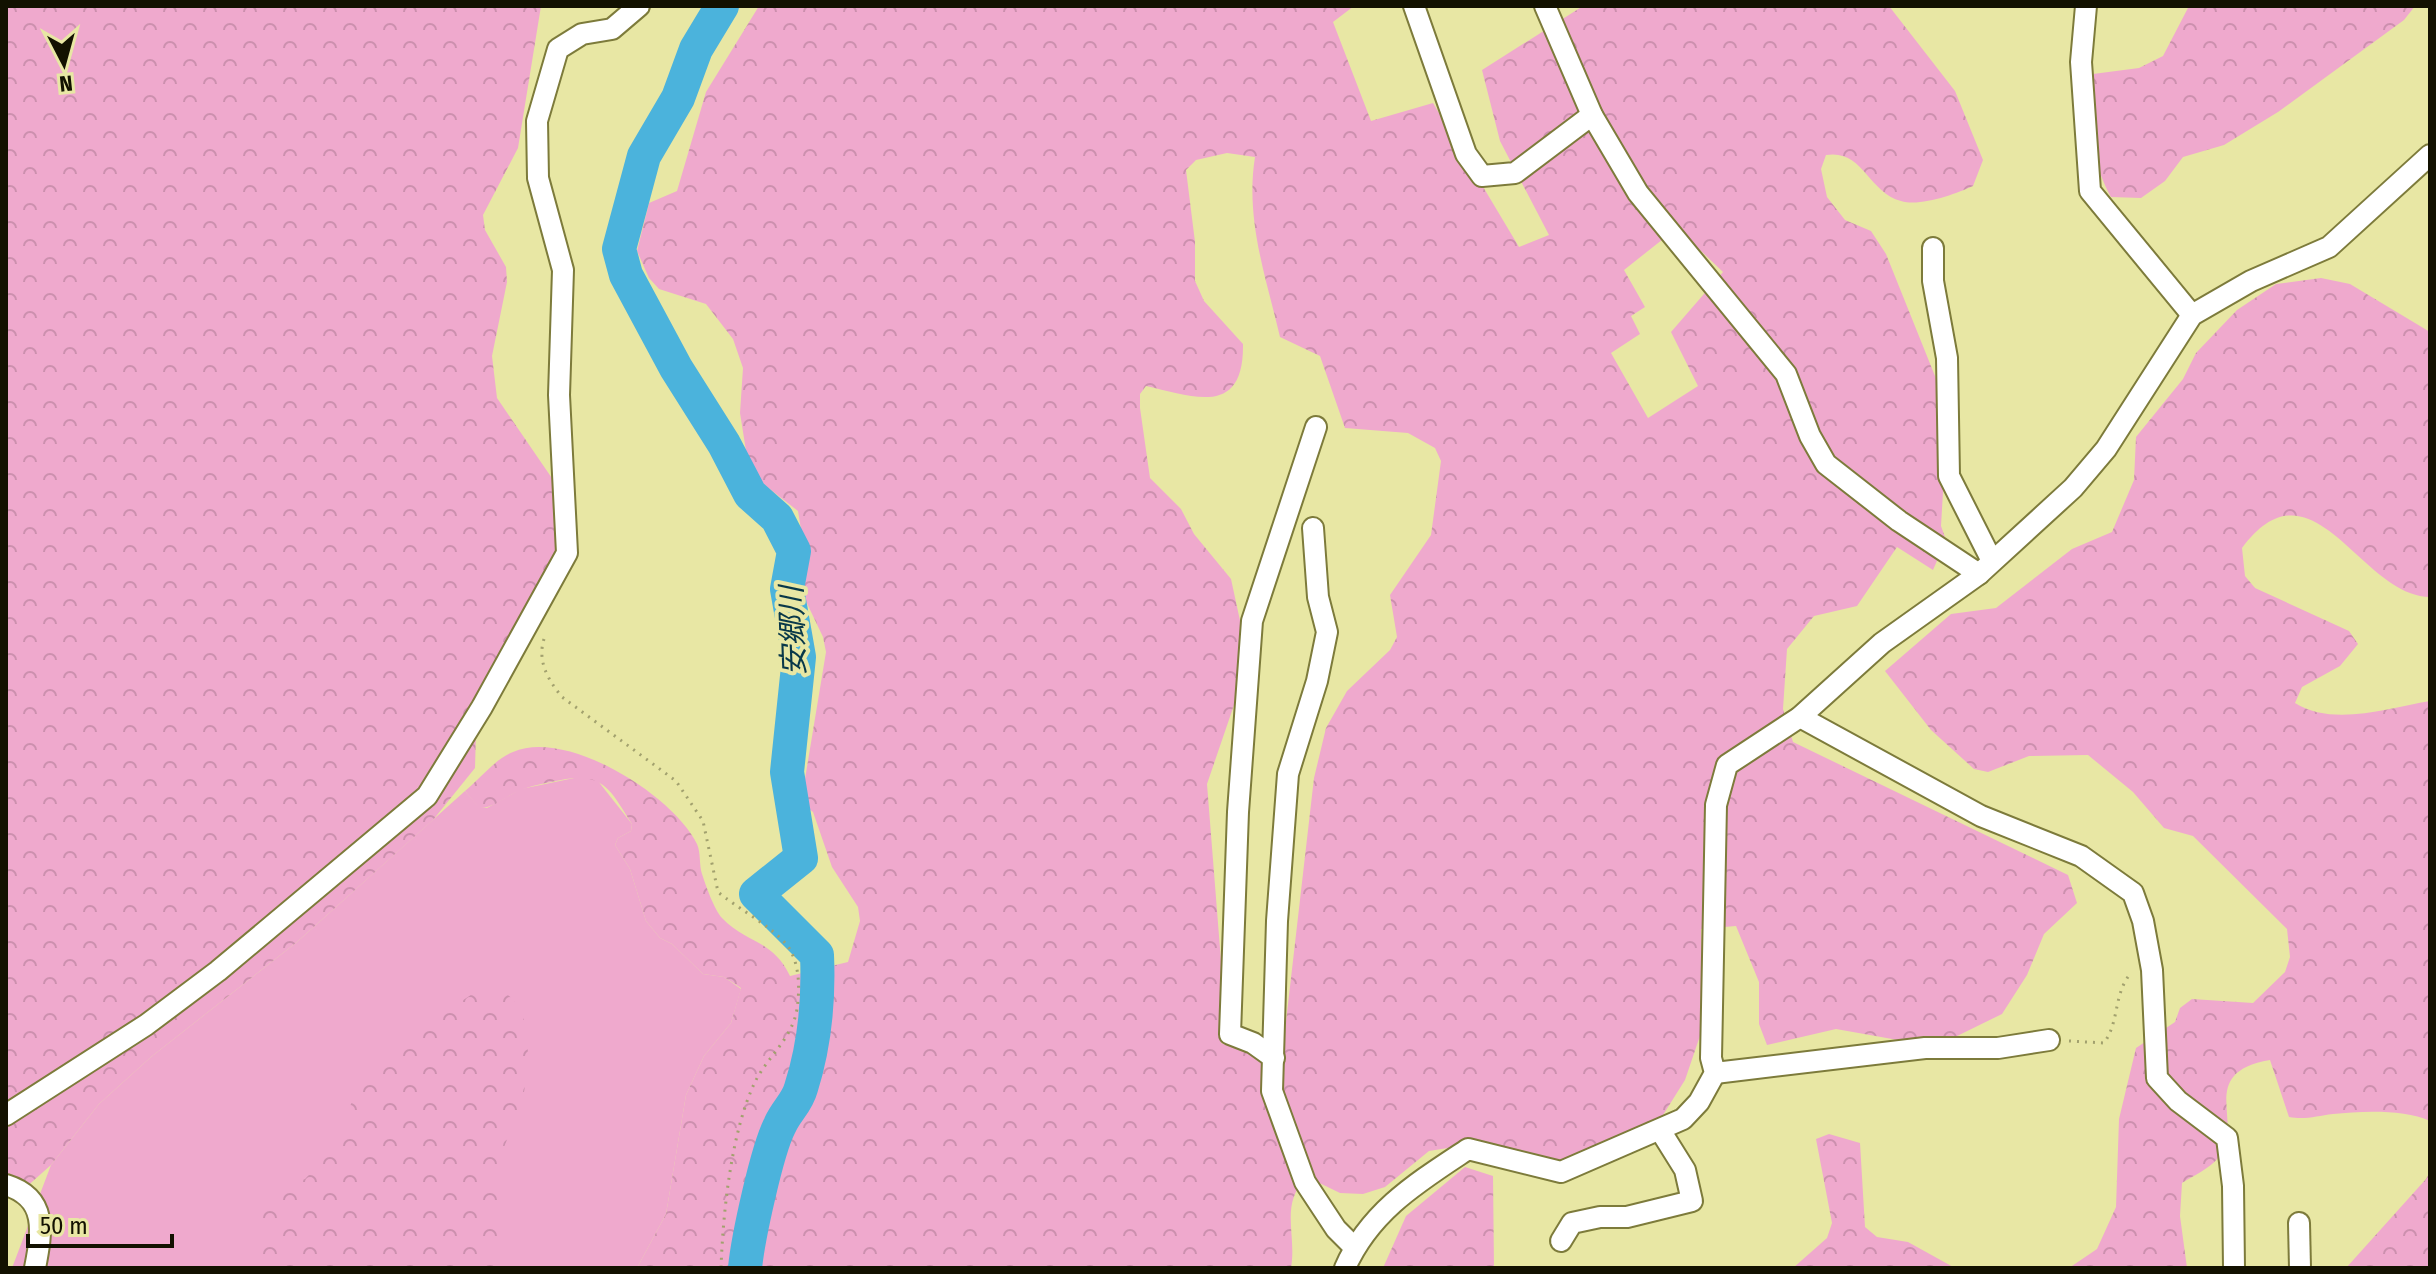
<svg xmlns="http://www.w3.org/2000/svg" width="2436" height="1274" font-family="'Fira Sans Condensed','Noto Sans JP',sans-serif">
<defs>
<pattern id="forest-crowns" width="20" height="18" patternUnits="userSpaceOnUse" patternTransform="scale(2)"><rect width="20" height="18" fill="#efa9cd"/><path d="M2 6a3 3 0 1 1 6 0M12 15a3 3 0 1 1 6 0" fill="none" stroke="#cc90ae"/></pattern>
</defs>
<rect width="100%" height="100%" fill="#e8e7a4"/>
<polygon fill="#efa9cd" points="584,776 598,781 632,824 631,831 618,838 615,845 630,869 646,921 660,938 672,944 703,974 724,977 741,989 731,1023 704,1056 686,1095 666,1214 637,1268 12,1268 51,1165 99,1104 151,1057 297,942 465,791 479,807 487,808 521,789"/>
<g fill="url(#forest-crowns)" fill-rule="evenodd">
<polygon points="6,6 541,6 518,148 483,215 485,230 506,267 507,282 492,356 497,398 558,487 555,559 477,697 475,768 433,820 297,942 151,1057 99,1104 51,1165 15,1197 6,1192"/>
<path d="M759,6H1354L1333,22L1371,121L1433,103L1519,247L1549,235L1500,141L1482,70L1583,6H1889L1955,91L1983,160L1973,186C1956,194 1920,207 1901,201C1868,192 1863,149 1826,155L1821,169L1827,197L1845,220L1871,231L1886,254L1939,386L1944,475L1941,526L1946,540L1933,570L1897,547L1857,606L1814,616L1787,649L1783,709L1793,742L2068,875L2077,903L2044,934L2027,975L2002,1014L1953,1038L1909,1042L1836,1029L1767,1045L1759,1024V982L1736,926L1701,929L1704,1024L1685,1080L1658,1123L1557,1163L1460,1146L1429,1151L1385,1187L1363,1194L1340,1193L1307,1177C1279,1204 1297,1234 1291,1268H637L666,1214L686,1095L704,1056L731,1023L741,988L724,977L703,974L672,944L660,938L646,921L630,869L615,845L618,838L631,831L632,824C610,790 604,772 561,780C547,783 531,785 519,791C506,796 494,808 479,808L465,791C480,779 495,759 513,752C567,728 674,796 697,844C701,853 699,865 702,874C706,886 714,909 722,918C747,944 772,939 790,976L848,962L860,921L858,907L832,867L813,812L801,803L826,652L823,637L803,595L807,566L798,511L762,483L747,457L740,413L743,368L733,339L706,304L659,289L649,278L637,251L649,203L677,191L706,92ZM1227,153L1255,157C1245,219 1266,277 1280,337L1320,356L1345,428L1408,433L1435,448L1441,461L1431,535L1390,595L1397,637L1390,650L1347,691L1326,728L1314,778L1281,1065L1221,1043L1224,999L1207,784L1234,705L1244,639L1231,579L1194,534L1181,509L1150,478L1140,408V394L1146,386C1194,397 1244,417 1243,344L1204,301L1195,281V242L1186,170L1196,160ZM1677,228L1723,272L1671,332L1698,386L1648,418L1611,353L1640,334L1631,316L1645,307L1624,270Z"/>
<path d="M2189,6H2415L2404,20L2278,112L2224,145L2183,157L2165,181L2141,198L2111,197C2087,154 2093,121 2093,74L2139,68L2163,56Z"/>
<path d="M2321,278L2350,284L2430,332V597C2360,596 2313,453 2242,548L2245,576L2255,588L2349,631L2358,644L2340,666L2302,687L2295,703C2333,727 2389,708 2430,701V1121C2404,1109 2362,1111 2333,1114C2317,1116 2305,1120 2289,1117L2270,1060C2194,1073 2247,1125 2218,1158C2210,1168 2193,1176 2182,1183L2180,1216L2187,1268H2069L2097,1249L2116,1207L2119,1119L2136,1048L2175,1022L2180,1008L2192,999L2253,1003L2285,972L2290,957L2287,929L2193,836L2164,828L2133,792L2088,755L2029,756L1988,772L1974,769L1931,730L1885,671L1951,614L1996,608L2072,549L2112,532L2134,480L2136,437L2183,379L2196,353L2237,310L2276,284Z"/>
<path d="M483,987C534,988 531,1054 524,1092C520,1118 502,1142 499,1168C495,1200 502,1236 503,1268H257L261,1201L273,1190L305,1179L337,1145L354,1095L445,1012Z"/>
<polygon points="1829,1134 1860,1143 1865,1227 1877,1237 1908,1242 1955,1268 1793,1268 1827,1238 1832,1223 1816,1139"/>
<polygon points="1465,1167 1493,1176 1494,1268 1383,1268 1406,1216"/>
<polygon points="2430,1172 2430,1268 2346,1268 2426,1179"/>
</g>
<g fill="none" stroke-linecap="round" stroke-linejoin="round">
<path stroke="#4bb3dc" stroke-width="34" d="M722,6L696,49L678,98L644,156L619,249L626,275L676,368L724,444L750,494L777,518L794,551L787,589L799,657L787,772L801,858L756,894L817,955C819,1001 815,1044 801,1088C797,1103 786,1111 780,1125C767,1150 748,1238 745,1268"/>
<defs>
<g id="minor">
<polyline points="1414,6 1466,154 1482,176 1515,173 1592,115"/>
<polyline points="1545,6 1592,115 1638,193 1786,374 1810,436 1826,464 1899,521 1979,574"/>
<polyline points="2086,6 2081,62 2090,191 2192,315"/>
<polyline points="1933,248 1933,281 1947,358 1949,476 1992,561"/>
<polyline points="1313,528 1318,597 1327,632 1317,681 1288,774 1277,921 1272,1091 1305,1182 1336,1229 1354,1247"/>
<polyline points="1800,717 1981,816 2081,856 2133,893 2143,921 2152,970 2157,1078 2178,1101 2227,1138 2233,1186 2234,1268"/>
<polyline points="1274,1058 1253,1043 1230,1034 1238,812 1252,621 1316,427"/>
<polyline points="1715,1073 1925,1048 1998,1048 2049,1040"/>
<polyline points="6,1115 146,1025 218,971 427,796 482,707 567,553 559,395 563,270 538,178 537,121 558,49 582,34 612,29 639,6"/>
<path d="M6,1185C48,1198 42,1232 35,1268"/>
<polyline points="2299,1223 2300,1268"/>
<polyline points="1561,1241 1572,1223 1600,1217 1627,1217 1692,1201 1685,1170 1660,1130"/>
<path d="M1345,1268C1370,1211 1418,1182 1468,1149L1561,1172L1683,1119L1699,1102L1715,1073L1711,1058L1716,805L1727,765L1800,717L1882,643L1979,574L2073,488L2106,449L2192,315L2251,281L2329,247L2430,155"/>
</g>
</defs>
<use href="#minor" stroke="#7d7b3b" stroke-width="24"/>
<g stroke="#a2a16e" stroke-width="3" stroke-dasharray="2 6" stroke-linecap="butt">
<path d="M544,639C537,661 548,680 562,697L676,781L703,821L718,892C737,908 771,926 786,944C800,961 800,989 797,1009C792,1039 768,1056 755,1082C731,1132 723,1213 721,1268"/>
<path d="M2069,1041L2104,1043C2120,1021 2113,994 2131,973"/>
</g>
<use href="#minor" stroke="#fff" stroke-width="20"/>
</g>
<g text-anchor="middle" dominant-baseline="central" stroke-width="8" stroke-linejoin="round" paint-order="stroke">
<g font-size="30" font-style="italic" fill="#093849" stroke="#e8e7a4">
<text transform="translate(793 631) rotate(-92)">安郷川</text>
</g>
</g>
<rect width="2436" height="1274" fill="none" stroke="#121100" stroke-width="16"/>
<g transform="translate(64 64) rotate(174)" stroke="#e8e7a4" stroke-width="6" paint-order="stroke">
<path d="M0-6L14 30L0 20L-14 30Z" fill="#121100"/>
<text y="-12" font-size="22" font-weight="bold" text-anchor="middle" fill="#121100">N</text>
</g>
<path d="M28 1234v12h144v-12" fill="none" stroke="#121100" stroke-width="4"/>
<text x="40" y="1234" font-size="24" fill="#121100" stroke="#e8e7a4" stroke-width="6" paint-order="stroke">50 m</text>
</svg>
